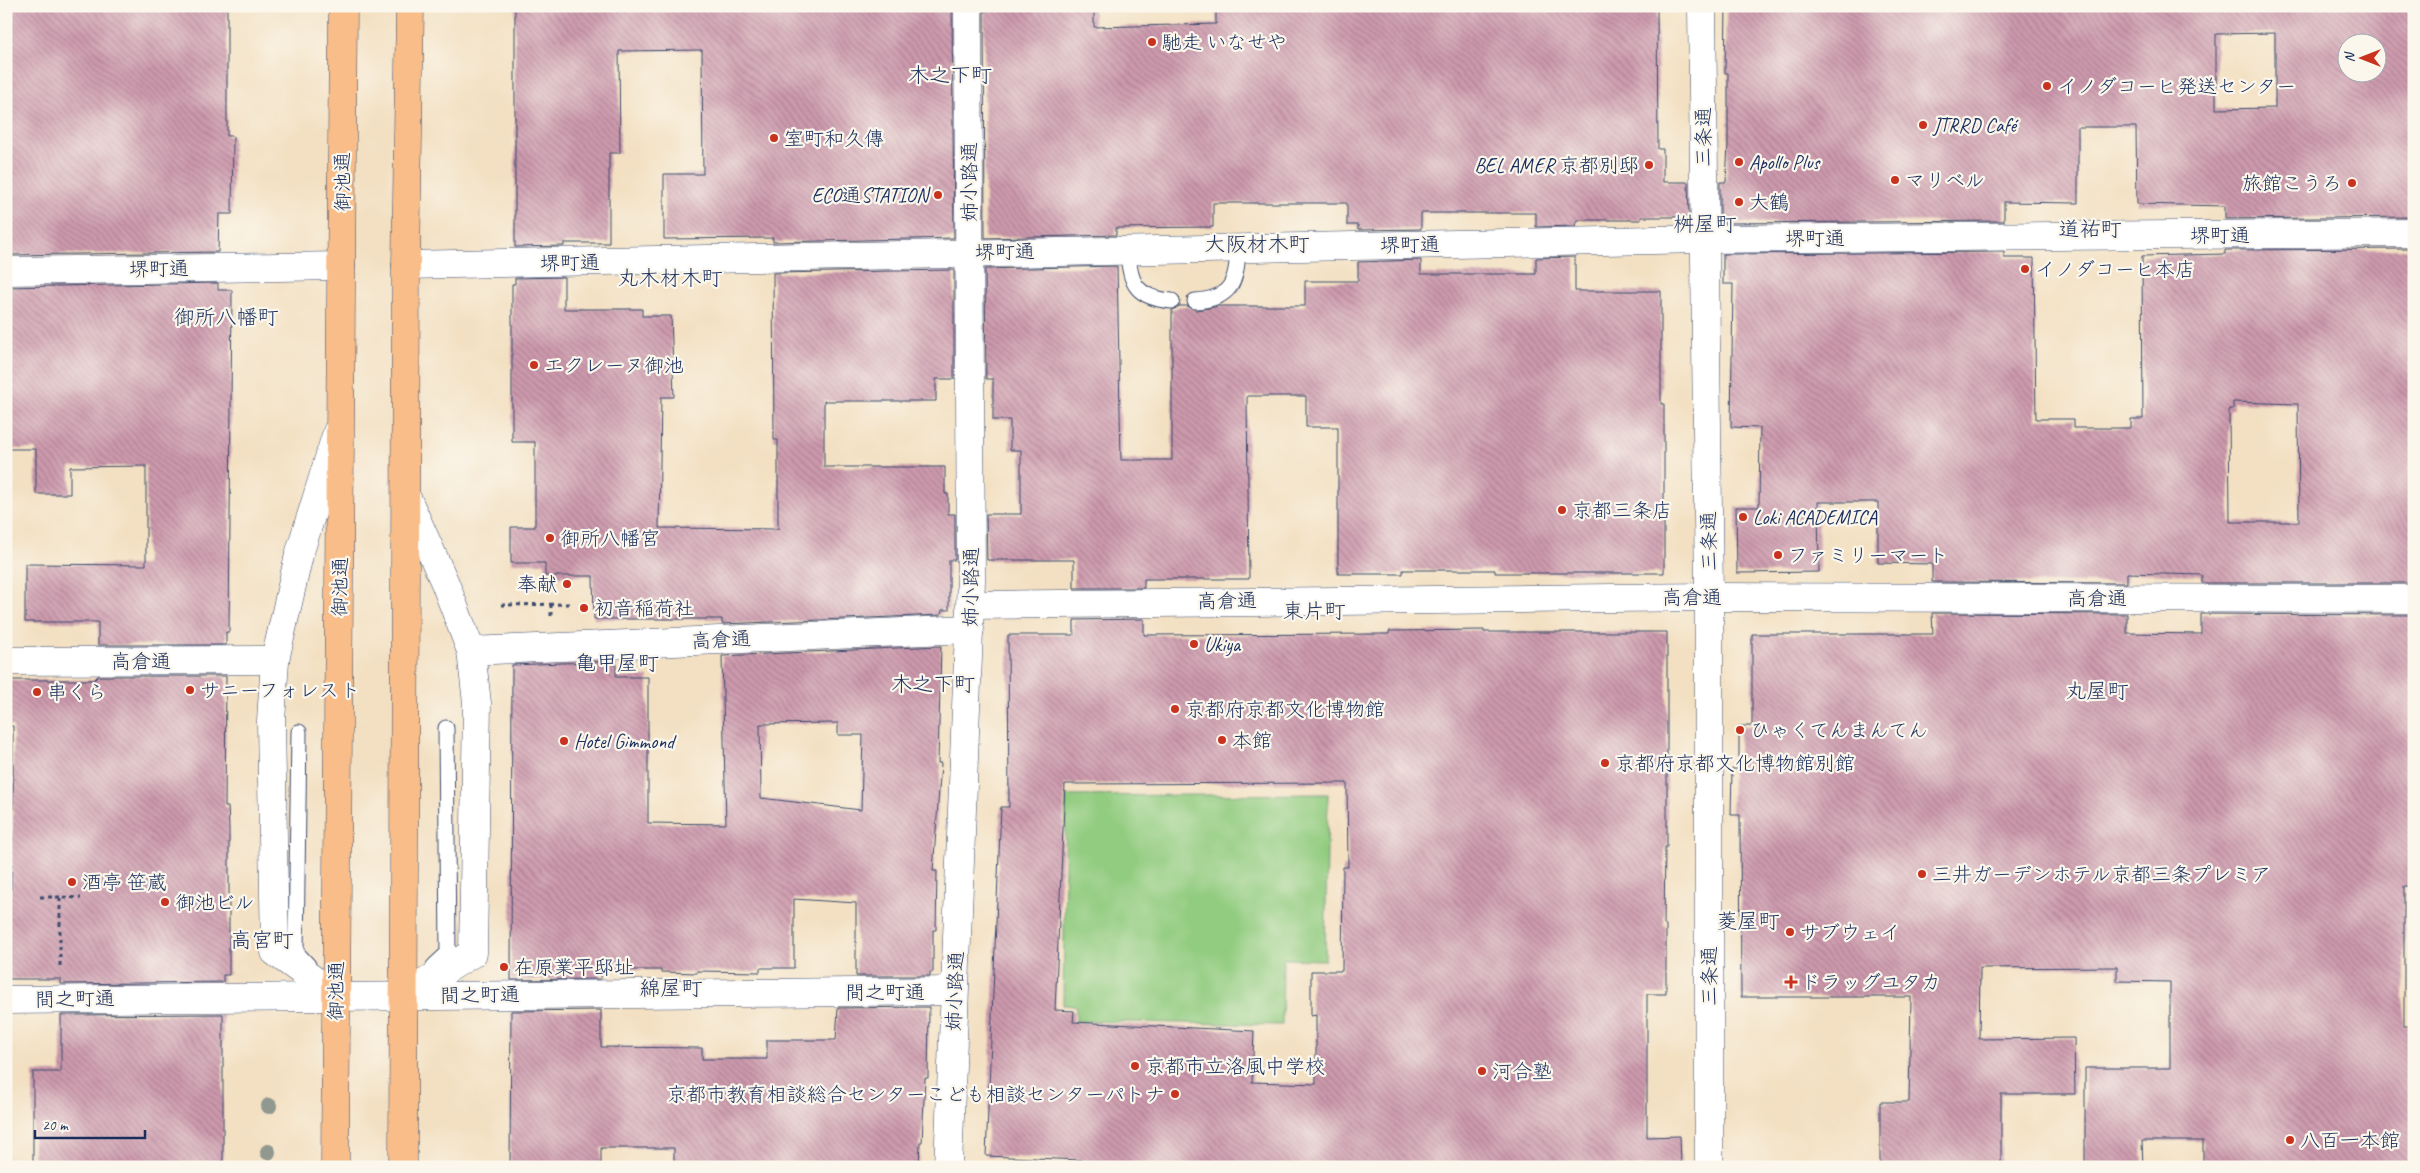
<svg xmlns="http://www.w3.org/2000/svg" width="2420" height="1173" font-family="Caveat,'Klee One',sans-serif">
<defs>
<pattern id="building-back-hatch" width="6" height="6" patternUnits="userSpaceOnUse" patternTransform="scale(1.25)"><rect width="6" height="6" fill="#ce9aad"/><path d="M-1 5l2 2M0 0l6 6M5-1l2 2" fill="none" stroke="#a67e90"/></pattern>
</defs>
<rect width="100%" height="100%" fill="#fbf7ec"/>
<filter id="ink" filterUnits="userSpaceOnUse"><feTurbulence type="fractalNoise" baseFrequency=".02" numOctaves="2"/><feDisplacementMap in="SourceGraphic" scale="10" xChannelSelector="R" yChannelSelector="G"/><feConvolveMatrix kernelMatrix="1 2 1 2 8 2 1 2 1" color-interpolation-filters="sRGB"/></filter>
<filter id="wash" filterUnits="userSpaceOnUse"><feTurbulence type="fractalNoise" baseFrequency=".0096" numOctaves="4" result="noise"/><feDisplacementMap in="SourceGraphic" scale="20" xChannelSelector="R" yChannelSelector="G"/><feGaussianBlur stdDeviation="1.12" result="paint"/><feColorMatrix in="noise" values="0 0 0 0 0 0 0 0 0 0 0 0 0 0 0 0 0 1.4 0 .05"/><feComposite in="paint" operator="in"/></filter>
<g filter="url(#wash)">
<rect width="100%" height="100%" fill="#f3e0c2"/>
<polygon fill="#92cc80" stroke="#567e6f" points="1328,794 1325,960 1283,959 1282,1025 1076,1021 1076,1006 1063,1005 1066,796"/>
<g id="blocks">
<g fill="url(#building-back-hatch)" fill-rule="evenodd">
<polygon points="6,6 227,6 227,136 233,136 232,214 219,214 218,252 6,255"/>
<polygon points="515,6 922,6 923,10 952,10 954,238 773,242 773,238 664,239 664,174 703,174 702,50 619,51 620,153 609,153 609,243 564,243 564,246 515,247"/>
<polygon points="992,6 1094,6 1094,27 1216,24 1216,6 1657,6 1658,149 1663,149 1663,182 1688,182 1689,217 1641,217 1641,220 1577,220 1575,226 1536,227 1536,213 1421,213 1421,229 1358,230 1358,225 1347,225 1347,203 1213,203 1213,227 1116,228 1116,235 985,238 984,10 992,10"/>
<path d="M2414,6V217L2225,219V206L2137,204L2136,127H2078V203L2004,202V221L1723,223V217H1720V182H1726L1728,144V73H1725L1726,7ZM2275,33V108L2216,109V34ZM2348,42H2378V72H2348Z"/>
<path d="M2414,249V583H2202V575L2127,573V583L1932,582V564L1878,563V502H1818L1819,572L1737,573L1736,507H1759L1760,428L1731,427L1733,284H1723V254L2004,252V258H2034L2036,419H2074V428H2131V419H2143L2142,256L2225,254V250ZM2233,402L2298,404L2299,522H2230L2229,409H2233Z"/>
<polygon points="1575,257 1575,291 1661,291 1661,404 1664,404 1664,573 1495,573 1495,570 1403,570 1403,574 1338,574 1338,427 1306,427 1306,396 1247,396 1249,579 1144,579 1144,588 1074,588 1074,560 987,560 986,514 1021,514 1021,450 1010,450 1010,420 993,420 993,379 986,379 985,269 1117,266 1121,460 1172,460 1172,310 1180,306 1187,306 1196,310 1220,306 1305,306 1305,281 1358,281 1358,262 1421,260 1421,274 1536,274 1536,258"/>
<polygon points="954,270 954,379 936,379 936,401 824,401 824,467 945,467 945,494 948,494 948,514 955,514 955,560 949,560 949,610 942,610 941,615 722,624 722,619 594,619 593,576 545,576 545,563 511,563 511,527 535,527 535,442 512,442 512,284 515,284 515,278 564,277 564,309 642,309 642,316 671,316 674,397 661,397 659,528 778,529 778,440 774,440 773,273"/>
<polygon points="218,283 218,290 232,290 229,632 226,632 226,645 98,645 98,622 25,622 25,564 146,565 146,466 70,467 70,494 36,494 36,449 6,449 6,287"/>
<polygon points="1932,613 2127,614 2127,633 2201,634 2201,614 2414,615 2414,886 2404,886 2404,1026 2414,1026 2414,1167 2203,1167 2203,1141 2142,1141 2143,1167 2085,1167 2085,1068 2170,1068 2170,982 2117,981 2117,967 1980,968 1979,1039 2074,1038 2075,1094 2001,1094 2001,1167 1880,1167 1880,1102 1909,1102 1911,997 1741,997 1740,815 1731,815 1732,769 1739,769 1739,726 1752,726 1752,634 1933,634"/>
<path d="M1144,619V635L1389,634V631L1484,630V632H1667V847H1665L1664,925H1666V994H1647V1137L1680,1136L1681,1167H1079L1081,1160L986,1156L1001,807H1009L1008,635H1074V620ZM1347,783L1348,867H1343L1342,971H1311V1016L1316,1015V1084L1252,1082L1254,1031L1073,1022L1074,1011L1055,1010L1065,784Z"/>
<path d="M941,646L938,763H941L933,871H937L936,930H933V972H930V976H856V903L794,899V968H760V972L697,971V973L661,972V970H601V979L511,980L512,665L616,661V677H648V823L726,824L722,656ZM838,723V735H863L861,810L761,798L760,724Z"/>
<polygon points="98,676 226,676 225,807 228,807 229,828 229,975 223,975 223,982 61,984 61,979 6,979 6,890 11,890 13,812 13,726 6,726 6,680 94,680"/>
<polygon points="929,1007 928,1078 925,1078 922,1142 920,1142 919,1167 674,1167 674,1148 601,1148 601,1167 510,1167 511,1011 601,1010 601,1047 702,1048 702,1059 767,1059 767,1040 836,1040 838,1008"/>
<polygon points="223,1014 223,1167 33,1167 33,1072 61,1072 61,1015"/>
</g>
</g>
</g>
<g filter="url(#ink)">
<use href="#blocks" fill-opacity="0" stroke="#3b4a6d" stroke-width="1"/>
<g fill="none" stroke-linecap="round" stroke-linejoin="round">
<defs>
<g id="lane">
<path d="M1128,250C1129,283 1136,298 1172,301"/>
<path d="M1195,301C1231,299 1237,282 1238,249"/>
<polyline points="299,732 296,952 308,965"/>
<polyline points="434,966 448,953 446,728"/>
</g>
<g id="street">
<polyline points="1702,6 1709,597 1709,1167"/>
<polyline points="406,265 1703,239 2414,233"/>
<polyline points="6,271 341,266"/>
<polyline points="971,605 1709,597 2414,599"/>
<polyline points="471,651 970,629"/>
<polyline points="6,661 275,660"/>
<polyline points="405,995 473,953 477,703 471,651 445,583 406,496"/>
<polyline points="336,996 275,952 271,721 275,660 299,555 337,432"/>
<polyline points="6,1000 954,991"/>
<polyline points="948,1167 971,580 968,6"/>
</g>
<g id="primary">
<polyline points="335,1167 343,6"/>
<polyline points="403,1167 406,265 410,6"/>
</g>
</defs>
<use href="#lane" stroke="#3b4a6d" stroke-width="17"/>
<use href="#street" stroke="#3b4a6d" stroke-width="29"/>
<use href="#primary" stroke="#3b4a6d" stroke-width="29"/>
<g stroke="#3b4a6d" stroke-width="3" stroke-dasharray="4 4" stroke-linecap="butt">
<polyline points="551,604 551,616"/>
<polyline points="501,605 569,604"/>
<polyline points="40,897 60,897"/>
<polyline points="60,966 60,897 81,898"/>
</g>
<use href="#lane" stroke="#fff" stroke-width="15"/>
<use href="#street" stroke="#fff" stroke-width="28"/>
<use href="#primary" stroke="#f8bd88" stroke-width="28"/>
</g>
<g fill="#909890">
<circle cx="269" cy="1106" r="8"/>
<circle cx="268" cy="1152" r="8"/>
</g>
</g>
<g fill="#c8321e" stroke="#fbf7ec" stroke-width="2">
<circle cx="1152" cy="42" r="5"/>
<circle cx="2047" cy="86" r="5"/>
<circle cx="1923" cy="125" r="5"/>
<circle cx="774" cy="138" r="5"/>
<circle cx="1739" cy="162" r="5"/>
<circle cx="1649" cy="165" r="5"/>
<circle cx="1895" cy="180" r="5"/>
<circle cx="2352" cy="183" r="5"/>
<circle cx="938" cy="195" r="5"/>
<circle cx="1739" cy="202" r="5"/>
<circle cx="2025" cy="269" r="5"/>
<circle cx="534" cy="365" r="5"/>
<circle cx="1562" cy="510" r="5"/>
<circle cx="1743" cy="517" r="5"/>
<circle cx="550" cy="538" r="5"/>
<circle cx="1778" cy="555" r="5"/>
<circle cx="567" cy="584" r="5"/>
<circle cx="584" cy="608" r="5"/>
<circle cx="1194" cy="644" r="5"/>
<circle cx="190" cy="690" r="5"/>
<circle cx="37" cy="692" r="5"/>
<circle cx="1175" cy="709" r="5"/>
<circle cx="1740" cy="730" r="5"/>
<circle cx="1222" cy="740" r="5"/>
<circle cx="564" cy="741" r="5"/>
<circle cx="1605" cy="763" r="5"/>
<circle cx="1922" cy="874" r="5"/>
<circle cx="72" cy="882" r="5"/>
<circle cx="165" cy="902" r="5"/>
<circle cx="1790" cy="932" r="5"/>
<circle cx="504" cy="967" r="5"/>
<path d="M1788.5 974.5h5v5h5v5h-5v5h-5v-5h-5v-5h5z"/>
<circle cx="1135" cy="1066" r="5"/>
<circle cx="1482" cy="1071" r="5"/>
<circle cx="1175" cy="1094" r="5"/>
<circle cx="2290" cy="1140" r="5"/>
</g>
<g text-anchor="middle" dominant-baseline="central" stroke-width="4.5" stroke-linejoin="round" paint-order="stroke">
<g font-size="20" fill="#1b2f5e" stroke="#fbf7ec" text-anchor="start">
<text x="1162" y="42">馳走 いなせや</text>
<text x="2057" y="86">イノダコーヒ発送センター</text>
<text x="1933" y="125">JTRRD Café</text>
<text x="784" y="138">室町和久傳</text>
<text x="1749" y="162">Apollo Plus</text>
<text x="1639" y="165" text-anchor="end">BEL AMER 京都別邸</text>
<text x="1905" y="180">マリベル</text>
<text x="2342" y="183" text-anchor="end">旅館こうろ</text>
<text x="928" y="195" text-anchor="end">ECO通STATION</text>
<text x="1749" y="202">大鶴</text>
<text x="2035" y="269">イノダコーヒ本店</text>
<text x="544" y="365">エクレーヌ御池</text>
<text x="1572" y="510">京都三条店</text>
<text x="1753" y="517">Loki ACADEMICA</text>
<text x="560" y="538">御所八幡宮</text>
<text x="1788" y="555">ファミリーマート</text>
<text x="557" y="584" text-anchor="end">奉献</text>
<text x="594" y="608">初音稲荷社</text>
<text x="1204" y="644">Ukiya</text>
<text x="200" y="690">サニーフォレスト</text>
<text x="47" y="692">串くら</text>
<text x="1185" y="709">京都府京都文化博物館</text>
<text x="1750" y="730">ひゃくてんまんてん</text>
<text x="1232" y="740">本館</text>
<text x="574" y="741">Hotel Gimmond</text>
<text x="1615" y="763">京都府京都文化博物館別館</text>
<text x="1932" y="874">三井ガーデンホテル京都三条プレミア</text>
<text x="82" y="882">酒亭 笹蔵</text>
<text x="175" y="902">御池ビル</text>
<text x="1800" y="932">サブウェイ</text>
<text x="514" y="967">在原業平邸址</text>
<text x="1801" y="982">ドラッグユタカ</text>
<text x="1145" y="1066">京都市立洛風中学校</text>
<text x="1492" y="1071">河合塾</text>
<text x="1165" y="1094" text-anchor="end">京都市教育相談総合センターこども相談センターパトナ</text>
<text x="2300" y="1140">八百一本館</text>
</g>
<g font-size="20" fill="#1b2f5e" stroke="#fbf7ec">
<text transform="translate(1703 137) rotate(-90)">三条通</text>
<text transform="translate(342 182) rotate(-90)">御池通</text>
<text transform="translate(969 182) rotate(-90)">姉小路通</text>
<text x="2220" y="235">堺町通</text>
<text x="1815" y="238">堺町通</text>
<text transform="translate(1410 245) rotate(-1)">堺町通</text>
<text transform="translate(1005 252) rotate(-1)">堺町通</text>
<text transform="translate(570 263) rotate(-1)">堺町通</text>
<text transform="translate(159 269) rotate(-1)">堺町通</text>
<text transform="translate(1709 541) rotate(-91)">三条通</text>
<text transform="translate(340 587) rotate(-89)">御池通</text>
<text transform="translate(971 587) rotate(-89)">姉小路通</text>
<text x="1692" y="597">高倉通</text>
<text x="2097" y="598">高倉通</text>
<text transform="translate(1227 601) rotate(-1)">高倉通</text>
<text transform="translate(721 640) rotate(-3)">高倉通</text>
<text x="141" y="661">高倉通</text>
<text transform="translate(1709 976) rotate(-90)">三条通</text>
<text transform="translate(336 991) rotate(-89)">御池通</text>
<text transform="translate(955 991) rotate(-88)">姉小路通</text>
<text x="885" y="992">間之町通</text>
<text transform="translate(480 995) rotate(-1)">間之町通</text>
<text transform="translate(75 999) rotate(-1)">間之町通</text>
</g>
<g font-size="21" fill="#1b2f5e" stroke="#fbf7ec">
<text x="950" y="75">木之下町</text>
<text x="1705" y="224">桝屋町</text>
<text x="2090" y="229">道祐町</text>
<text x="1257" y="244">大阪材木町</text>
<text x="670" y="278">丸木材木町</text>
<text x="226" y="317">御所八幡町</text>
<text x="1314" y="611">東片町</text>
<text x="617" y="663">亀甲屋町</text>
<text x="933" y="684">木之下町</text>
<text x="2097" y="691">丸屋町</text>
<text x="1748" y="921">菱屋町</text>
<text x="262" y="940">高宮町</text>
<text x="671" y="988">綿屋町</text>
</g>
</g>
<rect width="2420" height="1173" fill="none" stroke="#fbf7ec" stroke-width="25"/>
<g transform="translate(2362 58) rotate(270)"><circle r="24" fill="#fbf7ec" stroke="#a1a7b3"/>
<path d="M0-4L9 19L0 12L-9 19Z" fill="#c8321e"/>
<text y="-8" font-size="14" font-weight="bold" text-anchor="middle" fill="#1b2f5e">N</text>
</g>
<path d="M35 1130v8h110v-8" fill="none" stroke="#1b2f5e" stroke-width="2.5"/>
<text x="42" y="1130" font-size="15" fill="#1b2f5e" stroke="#fbf7ec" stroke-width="4" paint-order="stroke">20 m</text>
</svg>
